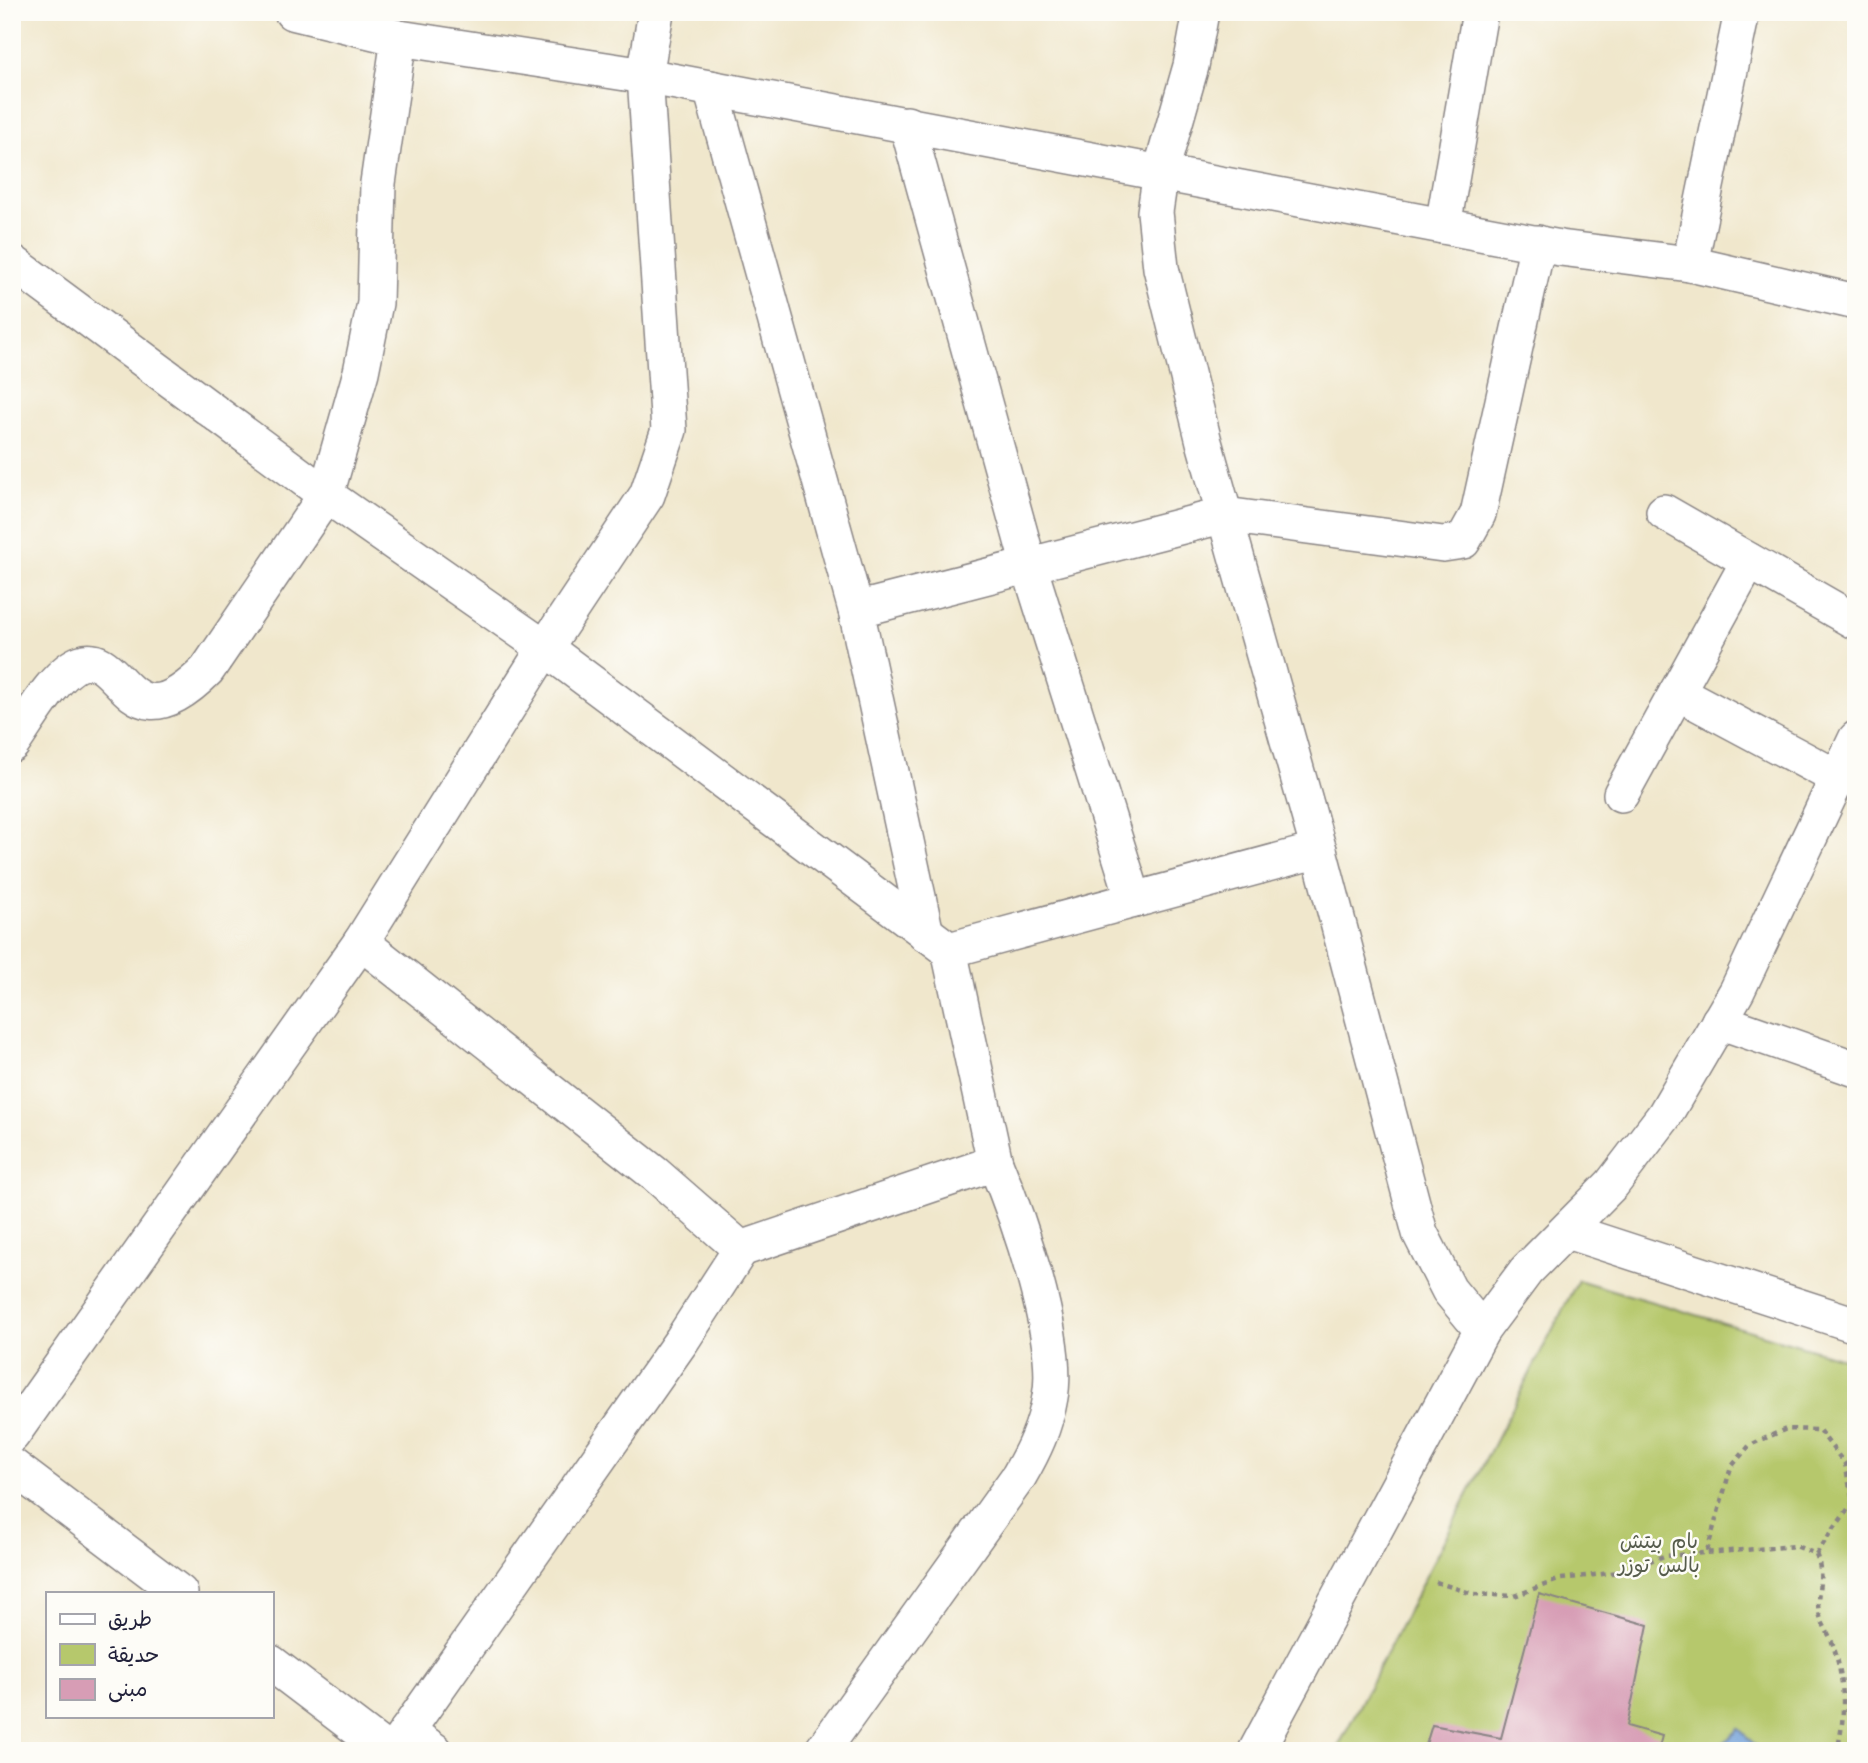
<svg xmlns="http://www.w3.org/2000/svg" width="1868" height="1763" font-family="Kalam,'Playpen Sans Arabic',sans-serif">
<rect width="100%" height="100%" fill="#fdfcf7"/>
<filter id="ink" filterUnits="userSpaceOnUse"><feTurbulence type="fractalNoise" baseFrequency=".0143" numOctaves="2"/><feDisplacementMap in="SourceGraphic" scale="14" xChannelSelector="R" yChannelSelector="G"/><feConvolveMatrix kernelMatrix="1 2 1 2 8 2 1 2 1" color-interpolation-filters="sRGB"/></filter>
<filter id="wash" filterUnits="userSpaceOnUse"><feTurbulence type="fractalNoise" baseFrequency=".00686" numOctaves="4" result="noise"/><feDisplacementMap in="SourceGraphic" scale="28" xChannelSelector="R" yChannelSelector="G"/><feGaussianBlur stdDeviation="1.57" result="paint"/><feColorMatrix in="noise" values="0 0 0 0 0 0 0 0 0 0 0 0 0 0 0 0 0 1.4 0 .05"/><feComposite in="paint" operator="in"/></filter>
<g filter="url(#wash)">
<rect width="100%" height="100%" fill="#f0e7cc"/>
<polygon fill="#b6c86c" stroke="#6c7554" stroke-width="2" points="1578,1280 1856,1362 1856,1751 1336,1751"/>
<polygon fill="#6f9fd8" stroke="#48608a" stroke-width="2" points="1739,1729 1761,1751 1715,1751 1716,1750"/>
<g id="blocks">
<polygon fill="#d79db5" points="1539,1594 1648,1625 1627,1726 1662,1736 1658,1751 1424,1751 1432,1725 1501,1738"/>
</g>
</g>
<g filter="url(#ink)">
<use href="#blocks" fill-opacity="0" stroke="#898484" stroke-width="2"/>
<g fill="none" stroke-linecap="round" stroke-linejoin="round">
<defs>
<g id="street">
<polyline points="292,12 399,38 645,76 656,12"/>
<polyline points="1201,12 1191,66 1161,171 1155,212 1161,268 1204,442 1321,858 1420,1233 1449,1290 1482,1330"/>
<polyline points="711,88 856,610 926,934"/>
<polyline points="907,124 1029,566 1134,900"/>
<polyline points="1443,226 1480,12"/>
<polyline points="12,262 326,495 545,648 949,950"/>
<polyline points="1690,264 1742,12"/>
<polyline points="1664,512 1856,622"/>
<polyline points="856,610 1225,515 1443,544 1463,541 1478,514 1538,243"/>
<polyline points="1677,692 1838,778"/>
<path d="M12,744C28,722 56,671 81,663C124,649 126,751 207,670L326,495L361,372L375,303L378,183L399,38"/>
<polyline points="1621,794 1749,561"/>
<polyline points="361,942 545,648 647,495 669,430 645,76 1560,248 1690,264 1856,302"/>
<polyline points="1719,1021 1856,1069"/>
<polyline points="995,1163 949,950 1319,850"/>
<polyline points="1567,1231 1856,1325"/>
<path d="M741,1249L995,1163C1018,1217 1061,1340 1050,1397C1045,1427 1034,1450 1019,1476L822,1751"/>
<polyline points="12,1435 361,942 655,1174 741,1249 682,1340 393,1751"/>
<polyline points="12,1466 180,1593"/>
<polyline points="271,1663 387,1751"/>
<polyline points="407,1731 435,1751"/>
<polyline points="1256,1751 1482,1330 1526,1271 1612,1184 1664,1116 1737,991 1856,739"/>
</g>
</defs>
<use href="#street" stroke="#898484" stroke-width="38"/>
<g stroke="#898484" stroke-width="4.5" stroke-dasharray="5 5" stroke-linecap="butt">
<polyline points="1707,1551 1731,1467 1750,1445 1786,1429 1819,1430 1845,1464 1853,1502 1856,1501"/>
<polyline points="1816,1554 1853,1502"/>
<path d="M1436,1582L1473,1594L1514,1596L1561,1579L1619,1572L1664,1556L1796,1546L1816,1554C1826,1577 1815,1591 1819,1613C1822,1625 1831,1636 1834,1648C1845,1683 1846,1715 1837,1751"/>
</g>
<use href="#street" stroke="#fff" stroke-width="35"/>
</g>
</g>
<g text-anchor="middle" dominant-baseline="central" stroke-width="5" stroke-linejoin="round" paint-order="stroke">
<g font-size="21" fill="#565c4c" stroke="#fdfcf7">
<text x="1659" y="1542">بام بيتش<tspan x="1659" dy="24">بالس توزر</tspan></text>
</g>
</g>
<rect width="1868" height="1763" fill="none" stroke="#fdfcf7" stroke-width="42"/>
<rect x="46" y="1592" width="228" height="126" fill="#fdfcf7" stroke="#a5a5ac" stroke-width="2"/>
<rect x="60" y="1614" width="35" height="10" fill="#ffffff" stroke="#a5a5ac" stroke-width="2"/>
<text x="108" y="1626" font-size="21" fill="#22223b">طريق</text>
<rect x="60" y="1644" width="35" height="21" fill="#b6c86c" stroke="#a5a5ac" stroke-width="2"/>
<text x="108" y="1662" font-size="21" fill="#22223b">حديقة</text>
<rect x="60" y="1679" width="35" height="21" fill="#d79db5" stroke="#a5a5ac" stroke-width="2"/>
<text x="108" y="1696" font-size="21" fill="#22223b">مبنى</text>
</svg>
